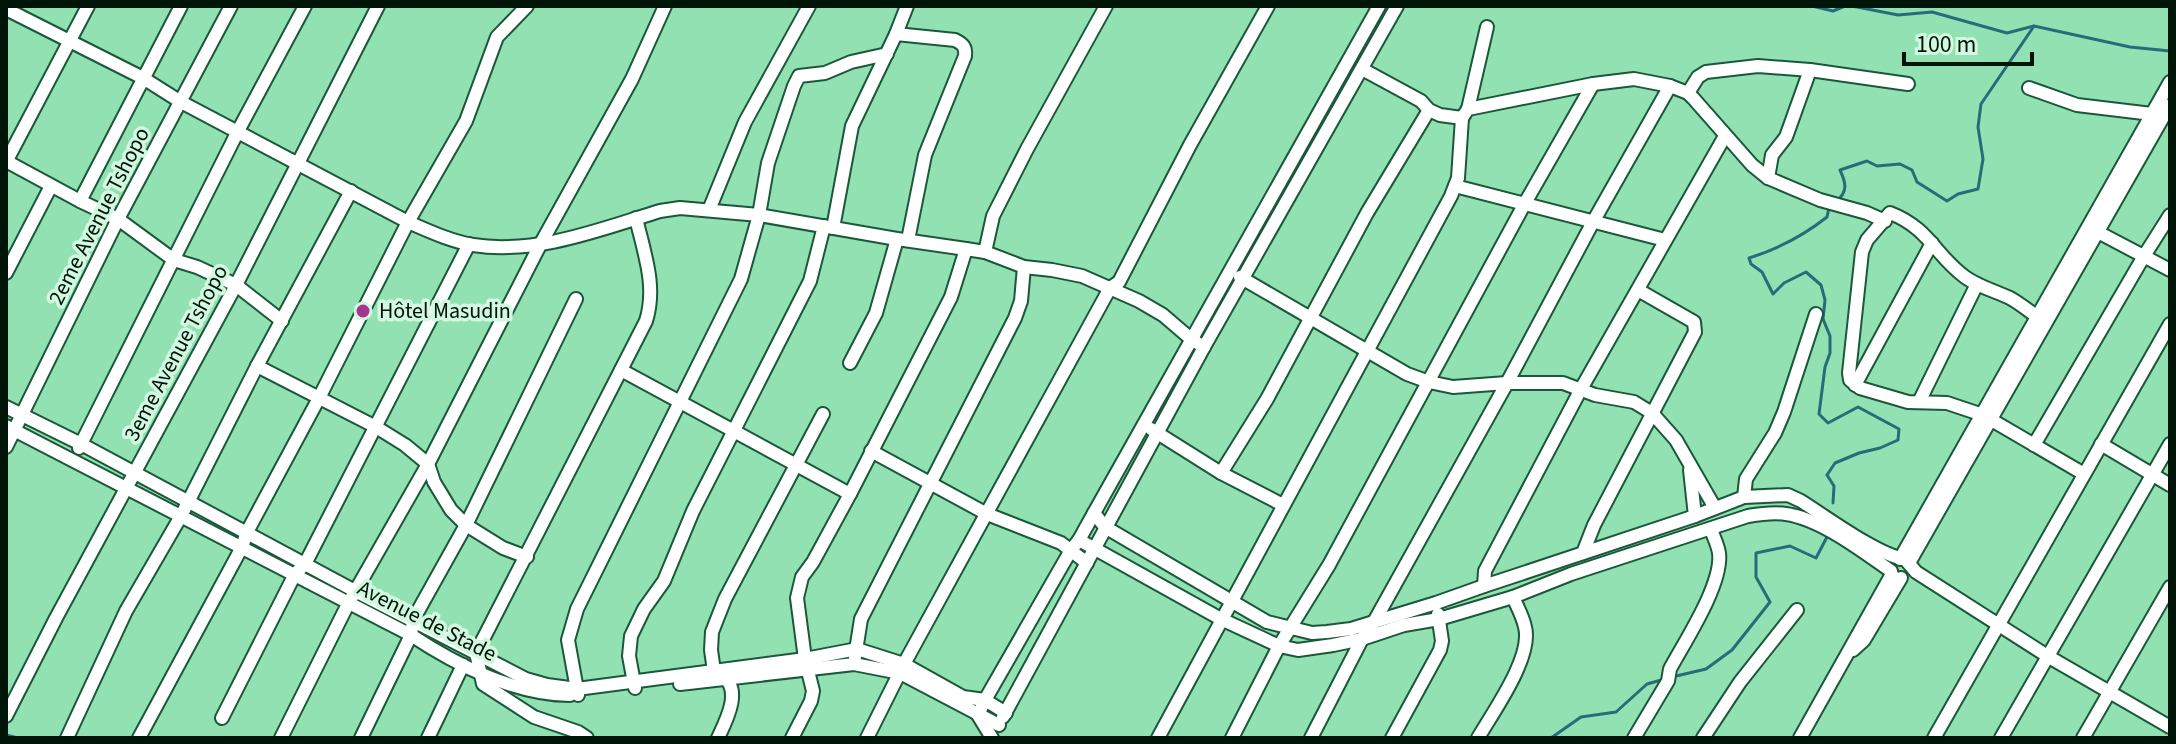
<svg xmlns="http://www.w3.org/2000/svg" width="2176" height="744" font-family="'Source Sans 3',sans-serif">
<rect width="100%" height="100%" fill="#91e1b2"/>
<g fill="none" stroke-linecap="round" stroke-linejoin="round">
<g stroke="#276d79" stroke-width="3">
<polyline points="1812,6 1833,11 1845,6"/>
<polyline points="1852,6 1898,15 1932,12 2007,33 2034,26 2130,47 2170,51"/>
<path d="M1837,201C1848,191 1846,183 1840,170L1867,161L1877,166L1900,164L1912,170L1917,182L1947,201L1958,194L1978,189L1983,159L1978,127L1981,104L2034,26"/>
<path d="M1829,208L1827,217C1803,236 1778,249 1749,258L1751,264L1762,272L1773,294L1784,283L1806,272L1821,285L1825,300L1823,319L1830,336V353L1825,367L1819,414L1828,423L1858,407L1899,429L1898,440L1880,448L1859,453L1835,463L1827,475L1834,486L1833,503"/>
<polyline points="1672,677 1706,669 1732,650 1770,602 1756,577 1756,553 1790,546 1816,558 1828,535"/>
<polyline points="6,735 18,738"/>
<polyline points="1551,738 1581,717 1616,712 1647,684 1665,679"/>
</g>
<defs>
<g id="minor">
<path d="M6,9L143,78L181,102L408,222C429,231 450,241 473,245C536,255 601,229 660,211L680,208L759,215L897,239L966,249L985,252L1024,267L1052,270L1082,276L1139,301L1163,315L1191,339L1204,347"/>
<path d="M896,34L955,40C963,44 966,47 965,56L925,155L908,240"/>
<polyline points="1362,69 1421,101 1429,110 1440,115 1462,118 1468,109 1593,84 1634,79 1670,86 1688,93 1693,98 1752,165 1768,178 1820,200 1867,213 1885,221"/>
<polyline points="2029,88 2077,105 2152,114"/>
<polyline points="1688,93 1698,77 1706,72 1758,66 1810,70 1908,84"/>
<polyline points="1468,109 1487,27"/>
<polyline points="6,161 80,201 118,219 174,260 197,267 236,285 282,321"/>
<polyline points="6,162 88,6"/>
<polyline points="1768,178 1772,155 1786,137 1810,70"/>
<polyline points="1455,186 1665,240"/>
<polyline points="80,201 181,6"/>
<polyline points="709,210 745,122 809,6"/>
<polyline points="833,228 852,126 896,34 907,6"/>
<polyline points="2094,230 2170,270"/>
<polyline points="985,252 993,216 1027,149 1106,6"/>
<polyline points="6,273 51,186"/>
<polyline points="1240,277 1407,374 1429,382 1453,387 1507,383 1563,383 1595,395 1634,402 1652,413 1676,440 1715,508"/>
<path d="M2036,316C2028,310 2019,303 2010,298C1995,291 1979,287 1965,277C1935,255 1929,228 1890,213L1867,240L1862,252L1849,373L1850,380L1860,388L1908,402L1947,403L1983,415L2084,474"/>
<polyline points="850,363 876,313 897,239"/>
<polyline points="257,366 376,427 405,445 428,464 434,482 451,510 466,525 503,548 527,557"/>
<polyline points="621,370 850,494"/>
<polyline points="1855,385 1932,243"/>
<polyline points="1919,402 1977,284"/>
<polyline points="6,407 81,444 355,591 526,679 547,685 577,689 805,659 857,649 904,664 963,697 985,700 1006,713"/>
<path d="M6,426L411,635C456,665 516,695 570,695"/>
<polyline points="1151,429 1221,473 1283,505"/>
<polyline points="2101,444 2170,485"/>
<polyline points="2034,445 2144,256 2170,215"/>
<polyline points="6,447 118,219 231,6"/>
<polyline points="79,448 238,131 305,6"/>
<polyline points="871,451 987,514 1061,543 1087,563"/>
<polyline points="1690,470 1695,516"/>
<polyline points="1221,473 1267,399 1367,213 1429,110"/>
<polyline points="1744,497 1746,479 1775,433 1784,412 1816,314"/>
<path d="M1094,513L1105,527L1267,622L1312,633L1327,632L1351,629L1436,603L1484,586L1695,516L1744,497L1788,495L1801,501C1825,516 1879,556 1905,559L1916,572L2049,657L2170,727"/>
<path d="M1079,540L1221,619L1279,646L1298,650L1333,645L1362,639L1404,625L1439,619L1513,597L1571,574L1748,516C1760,514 1773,512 1786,514C1821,519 1862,551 1891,571"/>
<polyline points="1583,553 1594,525 1695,332 1694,322 1638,290"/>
<polyline points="1900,559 2170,82"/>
<polyline points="1909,563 2170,105"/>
<polyline points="1484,586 1485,571 1581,389 1725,136"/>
<polyline points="1853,650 1864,640 1901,578"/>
<polyline points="855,657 861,619 1015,318 1021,301 1024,267"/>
<polyline points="714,671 711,650 712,632 725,599 823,414"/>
<polyline points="680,684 854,664 900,673 999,725"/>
<polyline points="635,688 629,656 631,636 644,609 664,581 693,511 810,281 824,226"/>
<polyline points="578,695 568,640 577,609 741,279 759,215 768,163 794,86 799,76 825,73 851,62 887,54"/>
<polyline points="6,716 56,618 236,285 378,6"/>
<polyline points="1003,717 1204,347 1397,6"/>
<polyline points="222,718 295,574 305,564 469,244"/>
<polyline points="67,738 126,611 181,516 257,366 351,191"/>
<polyline points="139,738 242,547 247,532 319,398 408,222 466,121 497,37 527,6"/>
<polyline points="281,738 348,604 428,464 540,245 632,79 665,6"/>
<polyline points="361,738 411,635 413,620 466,525 576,299"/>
<polyline points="428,738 463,665"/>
<path d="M587,738L578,732L534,717L483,684L476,653L646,321C657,286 644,253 636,218"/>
<path d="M718,738C726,721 743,689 722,676"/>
<polyline points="792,738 811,701 813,691 805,659 797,598 802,577 813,562 850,494 951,297 966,249"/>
<polyline points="867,738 904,664 1110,288 1119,282 1190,145 1268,6"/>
<polyline points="992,738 978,715 985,700 1071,550 1079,540 1094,513 1379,6"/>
<polyline points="1158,738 1451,196 1458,178 1462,118"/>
<polyline points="1232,738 1279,646 1329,565 1525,203 1593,84"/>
<polyline points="1311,738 1362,639 1374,622 1507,383 1593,222 1670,86"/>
<polyline points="1392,738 1440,650 1442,641 1438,614"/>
<path d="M1478,738C1493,712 1533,657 1525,627C1523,617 1517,606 1513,597"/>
<path d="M1634,738L1668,681L1670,669C1685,641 1723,584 1719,553C1718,545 1713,536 1711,529"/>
<polyline points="1703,738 1740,682 1797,610"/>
<polyline points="1800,738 1892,574"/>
<polyline points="1934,738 2170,324"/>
<polyline points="2001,738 2170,444"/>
<polyline points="2083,738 2170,587"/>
</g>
</defs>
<use href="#minor" stroke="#1b583a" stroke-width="16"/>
<use href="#minor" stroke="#fff" stroke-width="12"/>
</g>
<circle fill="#a7348e" stroke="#d2f8e0" stroke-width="3" cx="363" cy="311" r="8"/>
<g text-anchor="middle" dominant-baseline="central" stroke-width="7" stroke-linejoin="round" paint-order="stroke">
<g font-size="22" fill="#001408" stroke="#d2f8e0">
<text transform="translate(99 216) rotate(-63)">2eme Avenue Tshopo</text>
<text transform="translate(176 353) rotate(-62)">3eme Avenue Tshopo</text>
<text transform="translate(427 621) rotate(27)">Avenue de Stade</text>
</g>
<g font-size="22" fill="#001408" stroke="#d2f8e0" text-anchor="start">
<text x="379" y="311">Hôtel Masudin</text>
</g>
</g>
<rect width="2176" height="744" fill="none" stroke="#001408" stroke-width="16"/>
<path d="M1904 52v12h128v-12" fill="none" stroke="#001408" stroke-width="4"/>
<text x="1916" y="52" font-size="24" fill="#001408" stroke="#d2f8e0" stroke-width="6" paint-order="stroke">100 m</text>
</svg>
